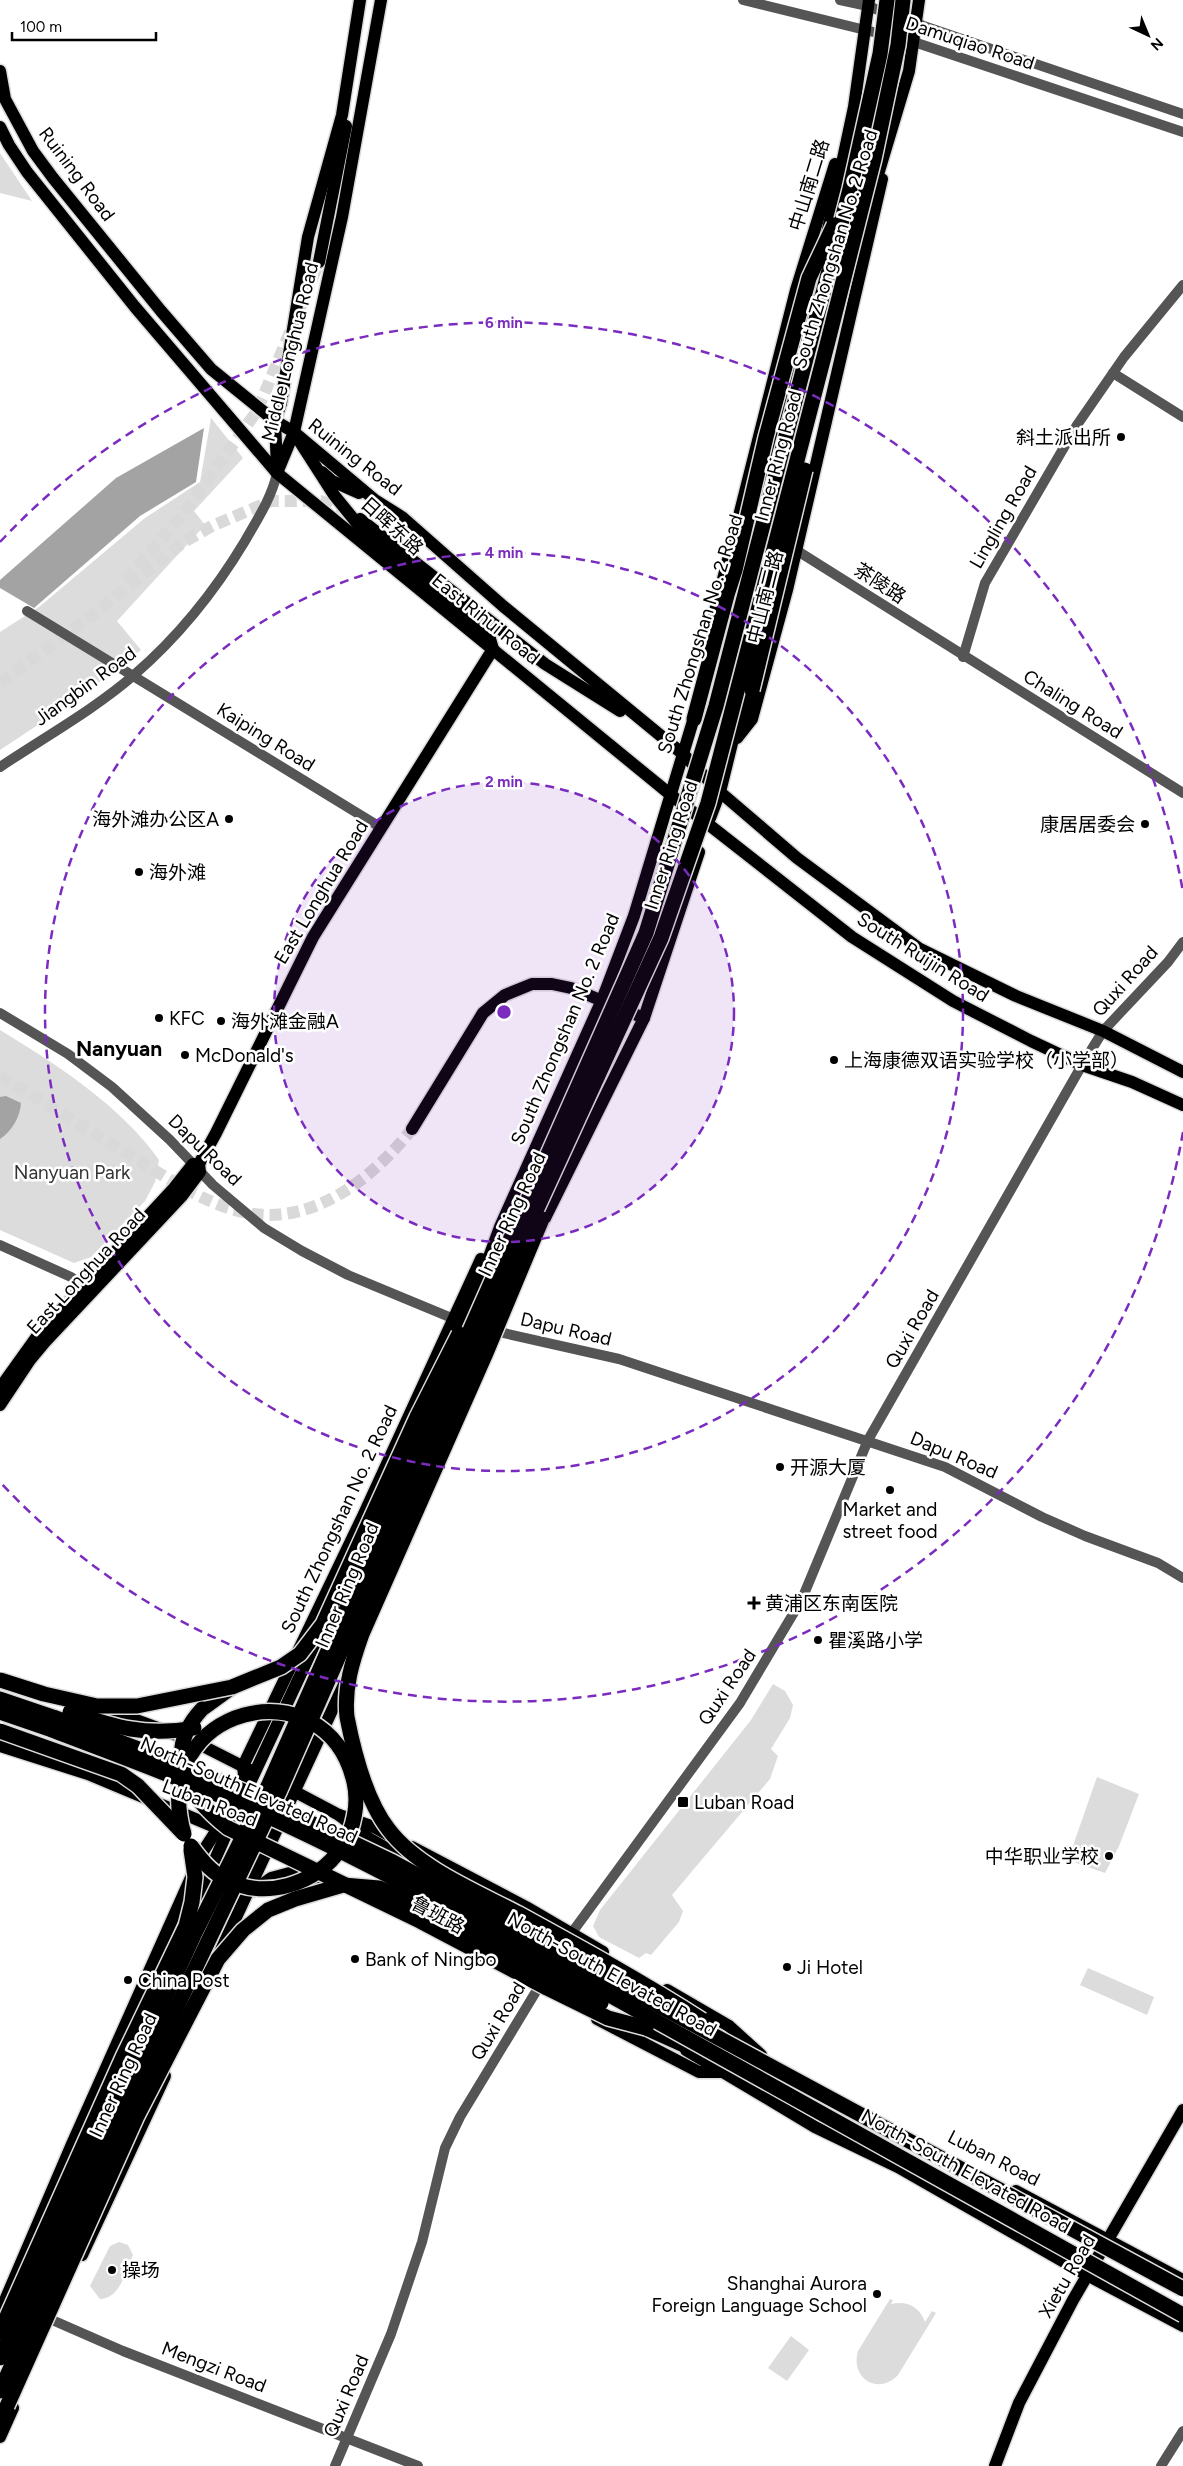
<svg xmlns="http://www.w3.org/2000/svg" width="1183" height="2466" font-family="Figtree,'Noto Sans SC',sans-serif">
<rect width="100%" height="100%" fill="#fff"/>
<g fill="#dcdcdc">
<polygon points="0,153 32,201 0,193"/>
<polygon points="211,418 243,458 194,511 205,525 117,621 141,650 80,697 0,750 0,632 39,607 145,518 200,482"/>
<path d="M0,1030C56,1064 121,1106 159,1160L155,1182L145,1201L91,1257L74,1263L0,1230Z"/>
<polygon points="773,1684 785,1691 793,1705 790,1718 771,1749 778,1756 770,1779 672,1895 683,1911 679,1922 651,1955 646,1953 639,1958 599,1937 593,1926 600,1910 751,1720"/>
<polygon points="1097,1777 1139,1794 1119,1846 1105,1873 1068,1860"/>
<polygon points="1088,1968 1154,1997 1147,2015 1080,1985"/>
<path d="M119,2242L128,2245L133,2255C126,2270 120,2299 100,2299L90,2286L110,2246Z"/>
<path d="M890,2299L893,2300L891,2304C907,2300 920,2307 925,2322L932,2311L936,2313L898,2375C878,2396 850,2378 858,2351Z"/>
<polygon points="791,2336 809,2350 787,2381 768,2368"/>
</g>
<g fill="#a3a3a3">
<polygon points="204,428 196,482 140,516 34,608 0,588 0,580 116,478"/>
<path d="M6,1096L21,1103C20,1117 12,1131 0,1139V1097Z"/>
</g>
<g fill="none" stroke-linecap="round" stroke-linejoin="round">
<g stroke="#d9d9d9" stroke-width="12" stroke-dasharray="12 6" stroke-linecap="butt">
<polyline points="298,313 319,262"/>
<polyline points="126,580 183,514 257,411 290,332"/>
<polyline points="0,683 95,613 182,543 212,526 271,501 321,501 351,515"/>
<path d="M0,1076C44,1103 89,1130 133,1157C167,1178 208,1206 248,1213C314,1225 373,1178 412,1129"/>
</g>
<defs>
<g id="major">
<polyline points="0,71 5,99 33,151 53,178 161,311 211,369 275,421 294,432 375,500 402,517 503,606 683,754 720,792 797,858 920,949 1016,996 1103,1031 1183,1072"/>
<polyline points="0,127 9,145 27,172 135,307 277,473 671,795 852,937 953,1001 1031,1041 1082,1065 1132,1082 1183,1105"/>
<polyline points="874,188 909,71 919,0"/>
<polyline points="827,234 854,107 869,0"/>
<polyline points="319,262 346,126"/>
<polyline points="300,442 334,495 360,527 488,632 493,649"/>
<polyline points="277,468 275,421 281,403 308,237 342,115 360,0"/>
<polyline points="322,472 332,481 359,493"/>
<polyline points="277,473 294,432 342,217 381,0"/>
<polyline points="360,519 545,664 620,711"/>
<polyline points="752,524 767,476 821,260"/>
<polyline points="712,623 796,290 835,164"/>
<polyline points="737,738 752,719 787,590 882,179"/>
<polyline points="710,818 720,792 736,727"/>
<polyline points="412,1129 483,1013 505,995 532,984 552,984 571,988 644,1018"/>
<polyline points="540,1228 644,1018 699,852"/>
<polyline points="455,1343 475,1295 500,1227 602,1000 634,916 696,711"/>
<polyline points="0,1388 38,1335 174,1188 193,1164 199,1164"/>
<polyline points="0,1405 30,1360 45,1342 182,1196 200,1172 199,1164 216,1133 313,937 493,649"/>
<polyline points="103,1708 193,1741 250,1770"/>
<polyline points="0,1746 88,1774 229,1833"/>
<polyline points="286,1787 339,1815 374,1827 394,1838"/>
<polyline points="339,1815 370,1839 427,1871"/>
<polyline points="412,1847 526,1907 603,1952"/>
<polyline points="253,1891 271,1878 312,1867"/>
<polyline points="194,1908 227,1832 319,1635"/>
<polyline points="220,1952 347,1678"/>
<polyline points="667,1990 729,2026 761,2055"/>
<polyline points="597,2019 699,2072 721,2072"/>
<polyline points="686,2050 815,2127 898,2167 1087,2275 1183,2326"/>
<polyline points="1016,2191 1183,2280"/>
<polyline points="82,2255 165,2076"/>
<polyline points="0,2312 72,2144 202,1853 218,1828 244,1775 243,1766 363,1516 481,1259"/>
<polyline points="0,2437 13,2408"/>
<polyline points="995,2466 1019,2403 1073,2300 1183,2110"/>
</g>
<g id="highway">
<polyline points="694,719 727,595"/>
<polyline points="733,737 747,707 752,690"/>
<polyline points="0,1699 56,1718"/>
<polyline points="202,1709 231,1688"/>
<polyline points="0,1712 52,1730"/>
<polyline points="303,1881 341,1885"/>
<polyline points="646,2028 697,2051"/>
<polyline points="0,2419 7,2406"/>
</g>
</defs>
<use href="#major" stroke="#dbdbdb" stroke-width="15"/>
<use href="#highway" stroke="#dbdbdb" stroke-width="18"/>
<g stroke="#555" stroke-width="10">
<polyline points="743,0 914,42 1183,132"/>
<polyline points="840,0 868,6 891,15"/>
<polyline points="909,21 1183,114"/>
<polyline points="1113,373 1183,417"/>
<polyline points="796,550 1183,793"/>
<polyline points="27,611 380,827"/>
<polyline points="963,657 985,583 1077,425 1124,357 1183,285"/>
<path d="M0,767C43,738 95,709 134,675C178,637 215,591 245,541C257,520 272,497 277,473"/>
<polyline points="0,1013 68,1054 112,1087 170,1140 213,1185 264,1228 302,1251 348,1275 459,1321"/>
<polyline points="0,1245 71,1277 88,1290"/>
<polyline points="490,1330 619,1359 945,1467 1042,1517 1085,1536 1158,1563 1183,1578"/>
<polyline points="568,1938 740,1703 802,1599 868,1440 1082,1065 1103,1031 1168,962 1183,942"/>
<polyline points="43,2316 123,2351 418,2466"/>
<polyline points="335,2466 391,2334 422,2242 445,2148 460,2117 543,1980"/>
<polyline points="1161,2466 1183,2431"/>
</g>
<use href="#major" stroke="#000" stroke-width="12"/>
<use href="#highway" stroke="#000" stroke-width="15"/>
<defs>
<g id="highway-bridge">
<polyline points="727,595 735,570 766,437 809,278 834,225"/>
<polyline points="752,690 805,470"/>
<path d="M542,1219L486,1353L362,1634C352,1662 344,1688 347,1717C354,1753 367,1802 389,1830C418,1868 477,1892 519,1914C581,1948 643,1982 702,2020"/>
<polyline points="0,1680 44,1694 97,1706 137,1706 232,1687 281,1667 300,1654 323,1624 417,1417 459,1334"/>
<path d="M202,1709C161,1753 188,1797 228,1828L420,1921L547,1988L608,2018L646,2028"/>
<path d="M70,1712C115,1727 146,1737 194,1728"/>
<polyline points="56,1718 184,1766 248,1793 393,1862 1183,2289"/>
<path d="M52,1730C117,1755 183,1779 247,1807C337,1847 424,1894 511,1940L1183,2315"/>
<polyline points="0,1731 121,1774 138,1786 183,1833"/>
<path d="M184,1834C146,1706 326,1662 354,1782C359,1803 354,1829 342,1847C316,1885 264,1901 223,1878C209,1870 200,1858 191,1846"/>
<polyline points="0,2332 123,2057 186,1926 192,1902 195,1877 191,1850"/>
<polyline points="0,2358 194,1935 269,1784 646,933 716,706 850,189 880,54 887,0"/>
<polyline points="0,2391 136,2093 280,1790 501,1287 661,938 708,803 827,345 874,159 898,45 903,0"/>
<polyline points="7,2406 137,2116 218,1959 243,1930 268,1910 295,1899 343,1885 379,1888 422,1905 601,2003"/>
</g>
</defs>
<use href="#highway-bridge" stroke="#dbdbdb" stroke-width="18" stroke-linecap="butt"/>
<use href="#highway-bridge" stroke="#000" stroke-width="15"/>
</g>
<circle cx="504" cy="1012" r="230" fill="#7b2cbf" fill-opacity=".12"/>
<g fill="none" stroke="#7b2cbf" stroke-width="2.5" stroke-dasharray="9 6">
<circle cx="504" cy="1012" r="230"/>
<circle cx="504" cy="1012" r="459"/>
<path d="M1183 1132A689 689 0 0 1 0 1482M0 542A689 689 0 0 1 1183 892"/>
</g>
<g fill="#000" stroke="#fff" stroke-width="2">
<circle cx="1121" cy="437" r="5"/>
<circle cx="229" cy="819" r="5"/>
<circle cx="1145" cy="824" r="5"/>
<circle cx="139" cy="872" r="5"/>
<circle cx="159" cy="1018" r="5"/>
<circle cx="221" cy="1021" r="5"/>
<circle cx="185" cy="1055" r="5"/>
<circle cx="834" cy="1060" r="5"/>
<circle cx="780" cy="1467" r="5"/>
<circle cx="890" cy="1490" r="5"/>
<path d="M751.5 1595.5h5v5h5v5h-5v5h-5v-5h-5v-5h5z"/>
<circle cx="818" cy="1640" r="5"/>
<rect x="677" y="1796" width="12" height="12" rx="2.5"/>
<circle cx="1109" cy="1856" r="5"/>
<circle cx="355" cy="1959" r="5"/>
<circle cx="787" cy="1967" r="5"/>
<circle cx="128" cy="1980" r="5"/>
<circle cx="112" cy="2270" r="5"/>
<circle cx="877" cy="2294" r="5"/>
</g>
<g text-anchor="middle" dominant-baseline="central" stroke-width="5" stroke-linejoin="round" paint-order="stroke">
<g font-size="19" fill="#000" stroke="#fff">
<text transform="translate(970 43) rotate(18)">Damuqiao Road</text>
<text transform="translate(77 174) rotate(53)">Ruining Road</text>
<text transform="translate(809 185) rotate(-73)">中山南二路</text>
<text transform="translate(835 249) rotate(-73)">South Zhongshan No. 2 Road</text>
<text transform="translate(290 352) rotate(-76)">Middle Longhua Road</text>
<text transform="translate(778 456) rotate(-75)">Inner Ring Road</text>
<text transform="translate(355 457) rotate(38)">Ruining Road</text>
<text transform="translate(1003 517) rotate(-60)">Lingling Road</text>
<text transform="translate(392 526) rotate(42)">日晖东路</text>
<text transform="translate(880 583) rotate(33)">茶陵路</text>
<text transform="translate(765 597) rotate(-76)">中山南二路</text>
<text transform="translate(486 619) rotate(39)">East Rihui Road</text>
<text transform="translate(700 634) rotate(-73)">South Zhongshan No. 2 Road</text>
<text transform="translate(85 686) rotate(-36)">Jiangbin Road</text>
<text transform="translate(1073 704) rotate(32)">Chaling Road</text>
<text transform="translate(266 737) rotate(32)">Kaiping Road</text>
<text transform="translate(671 845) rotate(-72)">Inner Ring Road</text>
<text transform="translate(321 892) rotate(-59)">East Longhua Road</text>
<text transform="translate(923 957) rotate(32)">South Ruijin Road</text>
<text transform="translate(1125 981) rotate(-48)">Quxi Road</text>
<text transform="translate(565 1029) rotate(-67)">South Zhongshan No. 2 Road</text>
<text transform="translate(205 1150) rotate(44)">Dapu Road</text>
<text transform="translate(512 1214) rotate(-65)">Inner Ring Road</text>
<text transform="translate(86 1271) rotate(-47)">East Longhua Road</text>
<text transform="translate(566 1329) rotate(13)">Dapu Road</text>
<text transform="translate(912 1329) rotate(-60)">Quxi Road</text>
<text transform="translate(954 1455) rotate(23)">Dapu Road</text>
<text transform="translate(339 1519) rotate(-65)">South Zhongshan No. 2 Road</text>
<text transform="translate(347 1585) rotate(-67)">Inner Ring Road</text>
<text transform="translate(727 1687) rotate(-56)">Quxi Road</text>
<text transform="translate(249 1790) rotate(24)">North-South Elevated Road</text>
<text transform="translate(210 1803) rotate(21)">Luban Road</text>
<text transform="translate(438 1915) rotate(28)">鲁班路</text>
<text transform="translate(612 1974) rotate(29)">North-South Elevated Road</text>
<text transform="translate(498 2021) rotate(-59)">Quxi Road</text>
<text transform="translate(123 2075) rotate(-65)">Inner Ring Road</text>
<text transform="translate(994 2158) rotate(27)">Luban Road</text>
<text transform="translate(966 2171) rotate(29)">North-South Elevated Road</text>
<text transform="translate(1067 2276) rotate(-60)">Xietu Road</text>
<text transform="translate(214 2367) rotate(21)">Mengzi Road</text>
<text transform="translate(346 2396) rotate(-67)">Quxi Road</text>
</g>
<g font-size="19" fill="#000" stroke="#fff" text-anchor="start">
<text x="1111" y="437" text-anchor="end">斜土派出所</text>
<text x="219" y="819" text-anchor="end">海外滩办公区A</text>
<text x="1135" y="824" text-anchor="end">康居居委会</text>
<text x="149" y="872">海外滩</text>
<text x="169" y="1018">KFC</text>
<text x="231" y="1021">海外滩金融A</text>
<text x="195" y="1055">McDonald's</text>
<text x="844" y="1060">上海康德双语实验学校（小学部）</text>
<text x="790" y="1467">开源大厦</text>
<text x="890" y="1509" text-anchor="middle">Market and<tspan x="890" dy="22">street food</tspan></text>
<text x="765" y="1603">黄浦区东南医院</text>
<text x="828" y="1640">瞿溪路小学</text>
<text x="694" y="1802">Luban Road</text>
<text x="1099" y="1856" text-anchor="end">中华职业学校</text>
<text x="365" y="1959">Bank of Ningbo</text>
<text x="797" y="1967">Ji Hotel</text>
<text x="138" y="1980">China Post</text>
<text x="122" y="2270">操场</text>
<text x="867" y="2283" text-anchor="end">Shanghai Aurora<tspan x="867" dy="22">Foreign Language School</tspan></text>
</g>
<g font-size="19" fill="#333" stroke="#fff">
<text x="72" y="1172">Nanyuan Park</text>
</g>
<g font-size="21" font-weight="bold" fill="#000" stroke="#fff">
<text x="119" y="1048">Nanyuan</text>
</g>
</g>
<circle cx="504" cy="1012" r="8" fill="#7b2cbf" stroke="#fff" stroke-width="2.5"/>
<g font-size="15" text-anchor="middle" font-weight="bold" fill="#7b2cbf" stroke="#fff" stroke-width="5" stroke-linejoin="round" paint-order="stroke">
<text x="504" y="328">6 min</text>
<text x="504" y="558">4 min</text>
<text x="504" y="787">2 min</text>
</g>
<g transform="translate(1148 35) rotate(136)" stroke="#ffffff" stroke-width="4" paint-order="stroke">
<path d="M0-4L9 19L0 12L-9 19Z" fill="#000000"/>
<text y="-8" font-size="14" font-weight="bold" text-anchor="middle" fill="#000000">N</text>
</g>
<path d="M12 32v8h144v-8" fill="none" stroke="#000000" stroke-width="2.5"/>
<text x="20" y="32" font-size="15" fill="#000000" stroke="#ffffff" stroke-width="4" paint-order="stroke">100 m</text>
</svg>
